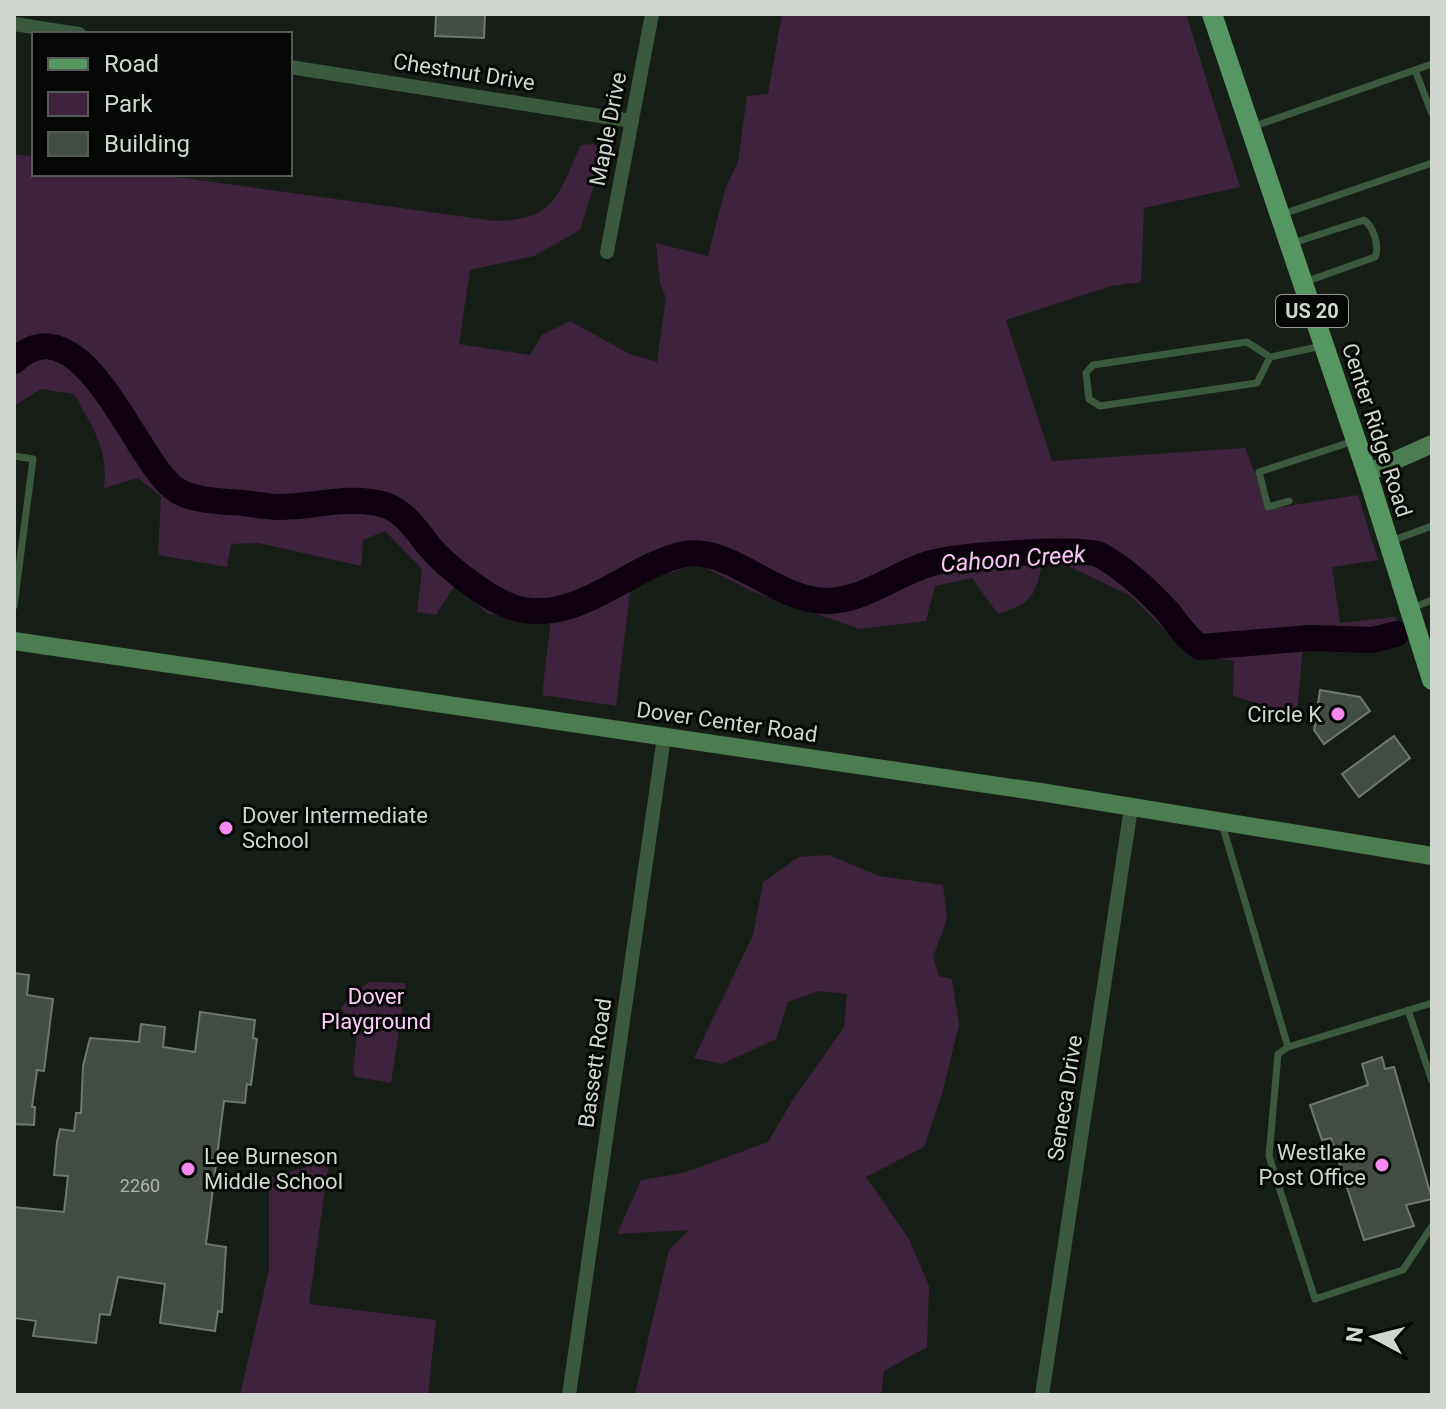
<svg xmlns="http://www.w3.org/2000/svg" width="1446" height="1409" font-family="Roboto,sans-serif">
<rect width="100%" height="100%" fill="#161e17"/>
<g fill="#3d233b">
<path d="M782,14H1186L1240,187L1144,208L1141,282L1111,286L1006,320L1052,461L1245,448L1269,509L1358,495L1378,560L1332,567L1340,623L1396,617L1403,640L1303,645L1297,715L1233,696L1234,661L1189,654L1131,596L1070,567L1042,565C1034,599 1031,603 998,614L972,578L935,586L926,621L860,629L751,591L698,564L631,585L616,706L542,695L551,620L488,614L456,584L436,615L417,612L422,569L385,531L363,540L361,566L258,543L231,544L227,567L158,555L161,497L138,478L104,488C109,450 92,426 74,394L41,389L14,406V154L34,157V174H155L495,221C557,220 557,195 581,145L594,144L604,153L580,230L534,256L470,270L459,344L530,355L542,335L570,321L630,354L657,362L666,298L660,283L656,243L708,256L725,189L738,162L747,96L768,94Z"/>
<polygon points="829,855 879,876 943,885 947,919 933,957 939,976 952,979 959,1025 942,1094 924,1147 866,1177 909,1239 929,1286 927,1347 884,1371 881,1395 635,1395 669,1250 689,1230 617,1234 641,1180 683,1173 768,1142 792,1101 844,1027 847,994 819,991 788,1002 776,1039 722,1064 694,1058 753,935 763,882 799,857"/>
<polygon points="370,982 406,983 391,1083 356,1077 353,1073 357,1032 341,1008 353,993"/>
<polygon points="329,1160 309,1304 436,1320 428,1395 240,1395 269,1270 269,1178"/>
</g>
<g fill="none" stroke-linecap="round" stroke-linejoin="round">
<path stroke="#0e000e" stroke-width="26" d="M14,361C82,297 135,461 175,489C189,499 211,501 228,502C244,502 260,506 276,507C312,508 348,494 385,505C405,512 417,531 429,546C445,566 488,599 512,607C575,628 627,566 685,554C730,546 779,602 827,601C869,600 897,571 936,562C959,556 1083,546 1100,555C1125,569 1148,590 1168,612C1179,625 1185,637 1200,647L1310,638L1372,640L1396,634"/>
</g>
<g fill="#444d45" stroke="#6f7870" stroke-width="2">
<polygon points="436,14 485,14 484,38 435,36"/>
<polygon points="1320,690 1360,697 1370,711 1324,744 1314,730"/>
<polygon points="1394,736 1410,758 1359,797 1342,774"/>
<polygon points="14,973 29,975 27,995 53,999 44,1071 37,1070 32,1107 35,1107 34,1125 14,1124"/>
<polygon points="200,1012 255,1020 253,1038 257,1039 251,1085 247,1084 245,1103 224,1101 206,1244 226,1247 222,1312 218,1311 215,1331 160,1323 165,1284 118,1277 110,1315 100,1314 96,1343 33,1336 36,1321 14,1318 14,1207 64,1212 68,1176 54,1175 57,1142 60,1129 74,1131 76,1113 81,1113 83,1066 90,1038 139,1042 141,1024 165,1027 163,1047 195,1052"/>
<polygon points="1382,1057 1385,1069 1394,1067 1432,1199 1406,1205 1414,1226 1364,1240 1331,1138 1322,1140 1310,1105 1368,1085 1362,1064"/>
</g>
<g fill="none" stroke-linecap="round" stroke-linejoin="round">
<g stroke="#3b593f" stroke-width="7">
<polyline points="1415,70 1432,114"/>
<polyline points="1252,127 1432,64"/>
<polyline points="1283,214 1432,163"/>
<path d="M1293,243L1364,220C1373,226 1380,246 1375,257L1305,282"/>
<polyline points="1270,357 1247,342 1093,365 1086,373 1089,399 1100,406 1257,383 1270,357 1322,346"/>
<polyline points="14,456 33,459 14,606"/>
<polyline points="1289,501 1268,507 1259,472 1354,441"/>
<polyline points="1391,541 1432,526"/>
<polyline points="1412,608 1432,600"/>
<polyline points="1222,824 1288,1047 1432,1003"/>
<polyline points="1408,1010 1432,1081"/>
<polyline points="1288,1047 1278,1054 1269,1156 1315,1299 1403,1270 1432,1226"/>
</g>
<g stroke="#3b593f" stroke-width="14">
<polyline points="14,24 79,34"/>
<polyline points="290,67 632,121"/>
<polyline points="607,252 652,14"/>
<polyline points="569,1395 664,737"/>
<polyline points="1042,1395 1131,808"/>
</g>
<g stroke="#4b7c52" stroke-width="18">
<polyline points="1367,473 1432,444"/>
<polyline points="14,641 1047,793 1432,856"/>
</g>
<polyline stroke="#569761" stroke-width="20" points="1212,14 1367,473 1432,680"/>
</g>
<g fill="#f589ef" stroke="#050705" stroke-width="3">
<circle cx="1338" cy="714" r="8"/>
<circle cx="226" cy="828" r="8"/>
<circle cx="1382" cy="1165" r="8"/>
<circle cx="188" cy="1169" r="8"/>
</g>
<g text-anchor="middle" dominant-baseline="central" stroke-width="6" stroke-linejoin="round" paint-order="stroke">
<g font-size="18" fill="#aeb4ae">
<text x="140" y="1185">2260</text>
</g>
<rect fill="#050705" stroke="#949894" stroke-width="2" x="1276" y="295" width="72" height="32" rx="6"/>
<g font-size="20" font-weight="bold" fill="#d1d6d1">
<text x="1312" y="311">US 20</text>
</g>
<g font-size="22" fill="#d1d6d1" stroke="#050705">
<text transform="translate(464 72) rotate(9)">Chestnut Drive</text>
<text transform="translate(608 129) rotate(-79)">Maple Drive</text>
<text transform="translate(1377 430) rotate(72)">Center Ridge Road</text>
<text transform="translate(727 722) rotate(8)">Dover Center Road</text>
<text transform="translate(595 1063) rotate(-82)">Bassett Road</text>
<text transform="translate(1065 1098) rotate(-81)">Seneca Drive</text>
</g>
<g font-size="22" fill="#d1d6d1" stroke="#050705" text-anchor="end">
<text x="1322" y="714">Circle K</text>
<text x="242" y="815" text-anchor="start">Dover Intermediate<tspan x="242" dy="25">School</tspan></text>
<text x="1366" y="1152">Westlake<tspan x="1366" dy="25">Post Office</tspan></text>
<text x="204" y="1156" text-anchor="start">Lee Burneson<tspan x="204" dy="25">Middle School</tspan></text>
</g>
<g font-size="22" fill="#fdcef9" stroke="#050705">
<text x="376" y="996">Dover<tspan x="376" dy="25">Playground</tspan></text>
</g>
<g font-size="24" font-style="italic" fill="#fdc3f8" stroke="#050705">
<text transform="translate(1013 559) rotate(-4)">Cahoon Creek</text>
</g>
</g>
<rect width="1446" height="1409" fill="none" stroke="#d1d6d1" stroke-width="32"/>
<rect x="32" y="32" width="260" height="144" fill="#050705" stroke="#575a57" stroke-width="2"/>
<rect x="48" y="58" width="40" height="12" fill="#569761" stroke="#575a57" stroke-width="2"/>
<text x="104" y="72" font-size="24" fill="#d1d6d1">Road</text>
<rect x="48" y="92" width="40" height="24" fill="#3d233b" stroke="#575a57" stroke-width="2"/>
<text x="104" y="112" font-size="24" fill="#d1d6d1">Park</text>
<rect x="48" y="132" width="40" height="24" fill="#444d45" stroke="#575a57" stroke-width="2"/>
<text x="104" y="152" font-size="24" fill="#d1d6d1">Building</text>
<g transform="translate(1374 1337) rotate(277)" stroke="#050705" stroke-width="6" paint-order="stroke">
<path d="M0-6L14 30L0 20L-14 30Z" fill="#d1d6d1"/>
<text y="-12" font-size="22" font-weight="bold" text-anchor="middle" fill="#d1d6d1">N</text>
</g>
</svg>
